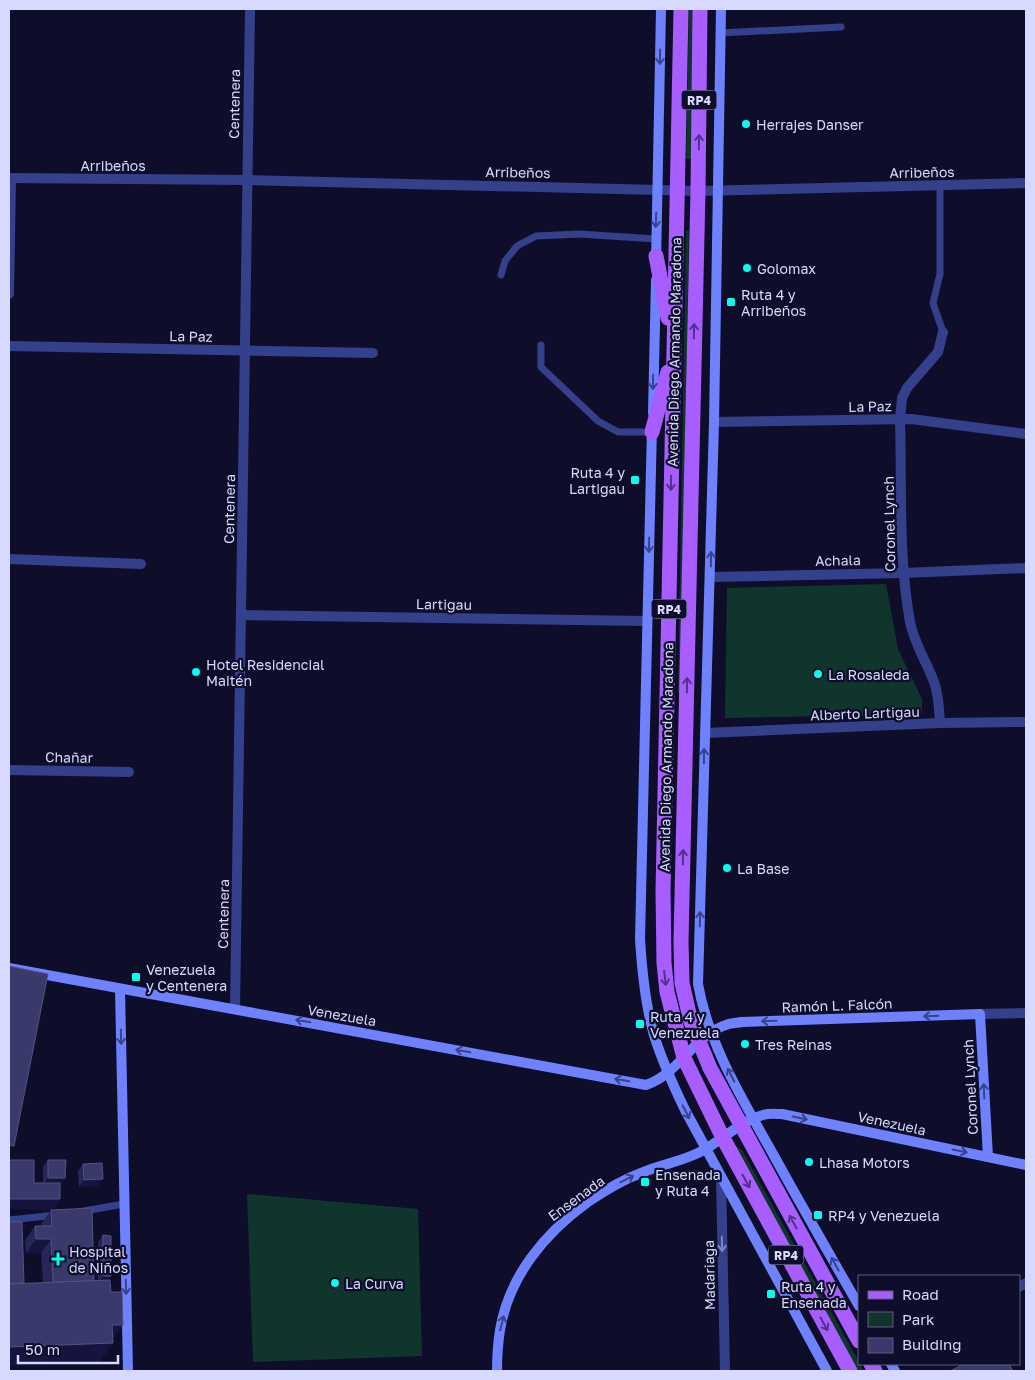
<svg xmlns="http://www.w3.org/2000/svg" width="1035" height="1380" font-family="'Golos Text',sans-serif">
<rect width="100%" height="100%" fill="#0e0e2a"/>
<g fill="#10352d">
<polygon points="689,9 694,9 691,159 686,159"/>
<polygon points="689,230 681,694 678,692 686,231"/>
<polygon points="886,584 898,649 922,699 922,714 725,718 727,588"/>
<polygon points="735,1145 742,1150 864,1371 856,1371"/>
<polygon points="247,1194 418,1209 422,1356 253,1362"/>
</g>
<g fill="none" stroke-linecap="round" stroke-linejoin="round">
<g stroke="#35408d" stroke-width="7">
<polyline points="720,33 841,27"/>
<polyline points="940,186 940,274 933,303 943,332"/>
<polyline points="501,275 505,261 517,246 536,236 579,234 656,239"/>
<polyline points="541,345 541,367 598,421 618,432 652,432"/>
<polyline points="84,1211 124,1204"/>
<polyline points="9,1220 56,1215"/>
</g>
<g stroke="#35408d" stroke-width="10">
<polyline points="9,178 247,180 698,191 1026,183"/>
<polyline points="9,294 11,178"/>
<polyline points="9,346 373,353"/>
<polyline points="714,422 911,419 1026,434"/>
<polyline points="9,559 141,564"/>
<polyline points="710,577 903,573 1026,568"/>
<polyline points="241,615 647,621"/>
<path d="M940,723C939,710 939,695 934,682C926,660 915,646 910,622C898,555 902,486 900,419L902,398L907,388L938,352L943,332"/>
<polyline points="705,733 940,723 1026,722"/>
<polyline points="9,770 129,772"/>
<polyline points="235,1009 250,9"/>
<polyline points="980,1014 1026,1013"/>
<polyline points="721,1177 725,1371"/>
<polyline points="1019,1287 1026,1283"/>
</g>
<g stroke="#6e82ff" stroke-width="10">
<path d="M721,9L714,422L698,984C709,1046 743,1100 773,1154C801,1205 830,1255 859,1306"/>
<polyline points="656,263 661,9"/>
<polyline points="653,413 656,280"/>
<path d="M652,427L640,939C642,971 645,1004 654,1035C662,1061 673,1085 685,1110L827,1371"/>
<path d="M9,968L646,1085C679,1074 694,1035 726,1025C731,1023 737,1023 742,1022L980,1014L988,1157"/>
<polyline points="120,989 128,1371"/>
<polyline points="891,1364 895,1371"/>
<path d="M497,1371C497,1357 498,1343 500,1330C509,1276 545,1233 588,1202C604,1191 622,1180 641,1173C660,1165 679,1162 698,1153C720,1143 739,1121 763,1115C769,1113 776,1114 782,1114L1026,1165"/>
</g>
<g stroke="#a85eff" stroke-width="15">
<polyline points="681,9 663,892 664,963 667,992 684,1058 723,1138 850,1371"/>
<polyline points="700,9 698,191 681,941 682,983 691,1022 710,1068 859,1341"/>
<polyline points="656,256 668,318"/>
<polyline points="652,432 668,372"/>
<polyline points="871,1364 875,1371"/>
</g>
</g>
<g fill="#272659">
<polygon points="48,1160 61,1186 60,1186 60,1199 52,1210 34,1183 43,1183 43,1167"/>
<polygon points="83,1164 98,1186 79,1187 78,1171"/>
<polygon points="51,1210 94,1281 98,1281 98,1242 103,1235 108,1281 113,1339 99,1363 24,1283 43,1283 41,1253 26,1253 25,1240 35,1226 41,1226 41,1224"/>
</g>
<g fill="#15143f">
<polygon points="9,1145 14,1146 9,1153"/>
<polygon points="48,1178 65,1178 61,1186 43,1185"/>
<polygon points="103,1179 98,1186 79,1187 84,1180"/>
<polygon points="9,1199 60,1199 52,1210 9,1209"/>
<polygon points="36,1239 51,1239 41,1253 26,1253"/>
<polygon points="103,1276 111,1276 106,1283 98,1283"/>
<polygon points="112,1325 123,1325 110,1343 113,1343 99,1363 9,1366 9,1347"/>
</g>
<g fill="#3a396b" stroke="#535282">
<polygon points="9,966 48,974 14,1146 9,1145"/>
<polygon points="9,1160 34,1160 34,1183 60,1183 60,1199 9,1199"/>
<polygon points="48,1160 66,1160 65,1178 48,1178"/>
<polygon points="102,1163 103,1179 84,1180 83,1164"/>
<polygon points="92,1208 94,1281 53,1282 51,1239 36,1239 35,1226 52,1226 51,1210"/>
<polygon points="9,1222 22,1222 24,1283 9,1284"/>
<polygon points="103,1235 111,1236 111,1276 103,1276"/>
<polygon points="110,1280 111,1292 122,1292 123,1325 112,1325 113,1343 9,1347 9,1284"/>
<polygon points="964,1364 1009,1364 1013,1371 950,1371"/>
</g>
<defs><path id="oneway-shaft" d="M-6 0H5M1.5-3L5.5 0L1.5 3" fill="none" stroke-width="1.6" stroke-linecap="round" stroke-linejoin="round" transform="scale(1.25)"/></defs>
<g stroke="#39428a">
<use href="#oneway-shaft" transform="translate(660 57) rotate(91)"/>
<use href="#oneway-shaft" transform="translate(656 220) rotate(92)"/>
<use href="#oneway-shaft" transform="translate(653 382) rotate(91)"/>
<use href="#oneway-shaft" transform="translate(649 545) rotate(91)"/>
<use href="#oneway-shaft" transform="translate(711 559) rotate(-89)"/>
<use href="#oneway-shaft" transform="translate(704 756) rotate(-89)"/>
<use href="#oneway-shaft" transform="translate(700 919) rotate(-89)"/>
<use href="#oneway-shaft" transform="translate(931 1016) rotate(178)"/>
<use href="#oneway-shaft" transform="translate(303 1021) rotate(-170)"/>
<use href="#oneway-shaft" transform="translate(769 1021) rotate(178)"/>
<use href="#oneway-shaft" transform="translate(121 1037) rotate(89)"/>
<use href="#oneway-shaft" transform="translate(463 1051) rotate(-170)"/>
<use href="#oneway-shaft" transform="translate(731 1075) rotate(-117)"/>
<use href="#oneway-shaft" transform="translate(622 1080) rotate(-170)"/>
<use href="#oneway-shaft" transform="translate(984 1091) rotate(-93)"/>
<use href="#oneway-shaft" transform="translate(686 1112) rotate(63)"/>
<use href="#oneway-shaft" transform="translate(800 1118) rotate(12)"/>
<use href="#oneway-shaft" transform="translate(960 1151) rotate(12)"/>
<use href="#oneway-shaft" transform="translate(627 1179) rotate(-27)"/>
<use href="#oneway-shaft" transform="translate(835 1264) rotate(-119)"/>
<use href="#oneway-shaft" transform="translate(126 1287) rotate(89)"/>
<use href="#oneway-shaft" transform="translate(502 1323) rotate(-76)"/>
</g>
<g stroke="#53328a">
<use href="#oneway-shaft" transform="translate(699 142) rotate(-89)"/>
<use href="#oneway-shaft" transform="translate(694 331) rotate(-89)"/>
<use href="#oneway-shaft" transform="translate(671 483) rotate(91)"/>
<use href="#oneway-shaft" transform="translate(687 685) rotate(-89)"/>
<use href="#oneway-shaft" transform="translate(683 857) rotate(-89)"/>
<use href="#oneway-shaft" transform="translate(665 978) rotate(83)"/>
<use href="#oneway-shaft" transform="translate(746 1181) rotate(61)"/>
<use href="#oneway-shaft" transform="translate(793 1222) rotate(-119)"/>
<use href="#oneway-shaft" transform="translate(824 1324) rotate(61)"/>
</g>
<use stroke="#7e85c0" href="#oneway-shaft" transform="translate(722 1244) rotate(89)"/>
<g fill="#03ffee" stroke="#0e0e2a" stroke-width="2">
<circle cx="746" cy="124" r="5"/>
<circle cx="747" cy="268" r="5"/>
<rect x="726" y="297" width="10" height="10" rx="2.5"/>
<rect x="630" y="475" width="10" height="10" rx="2.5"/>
<circle cx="196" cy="672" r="5"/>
<circle cx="818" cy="674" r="5"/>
<circle cx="727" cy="868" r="5"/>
<rect x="131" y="972" width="10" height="10" rx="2.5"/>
<rect x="635" y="1019" width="10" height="10" rx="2.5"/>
<circle cx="745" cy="1044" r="5"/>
<circle cx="809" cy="1162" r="5"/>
<rect x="640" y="1177" width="10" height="10" rx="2.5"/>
<rect x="813" y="1210" width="10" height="10" rx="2.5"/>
<path d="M55.5 1251.5h5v5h5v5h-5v5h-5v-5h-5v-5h5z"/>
<circle cx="335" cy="1283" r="5"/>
<rect x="766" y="1289" width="10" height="10" rx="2.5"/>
</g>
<g text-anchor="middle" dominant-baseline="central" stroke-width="4.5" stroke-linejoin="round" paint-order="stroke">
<g fill="#0e0e2a" stroke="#9b9cbf" stroke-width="1">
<rect x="681.5" y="90.5" width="35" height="19" rx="4"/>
<rect x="651.5" y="599.5" width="35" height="19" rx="4"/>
<rect x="768.5" y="1245.5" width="35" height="19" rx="4"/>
</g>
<g font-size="12" font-weight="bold" fill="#d7d9ff">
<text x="699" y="100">RP4</text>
<text x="669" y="609">RP4</text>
<text x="786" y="1255">RP4</text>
</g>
<g font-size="14" fill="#d7d9ff" stroke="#0e0e2a">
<text transform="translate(234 104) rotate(-89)">Centenera</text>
<text x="113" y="165">Arribeños</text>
<text transform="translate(518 172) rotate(1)">Arribeños</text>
<text transform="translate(922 172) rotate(-1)">Arribeños</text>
<text transform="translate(191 336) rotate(1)">La Paz</text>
<text transform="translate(674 352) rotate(-89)">Avenida Diego Armando Maradona</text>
<text transform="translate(870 406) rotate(-1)">La Paz</text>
<text transform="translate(229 509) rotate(-89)">Centenera</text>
<text transform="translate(889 524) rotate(-91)">Coronel Lynch</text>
<text transform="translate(838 560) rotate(-1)">Achala</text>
<text transform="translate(444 604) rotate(1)">Lartigau</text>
<text transform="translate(865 713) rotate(-2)">Alberto Lartigau</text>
<text transform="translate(69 757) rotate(1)">Chañar</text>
<text transform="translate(666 757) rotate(-89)">Avenida Diego Armando Maradona</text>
<text transform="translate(223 914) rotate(-89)">Centenera</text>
<text transform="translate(837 1005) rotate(-2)">Ramón L. Falcón</text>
<text transform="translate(342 1015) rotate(10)">Venezuela</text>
<text transform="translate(970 1087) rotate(-93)">Coronel Lynch</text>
<text transform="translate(892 1123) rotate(12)">Venezuela</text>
<text transform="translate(576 1198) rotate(-36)">Ensenada</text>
<text transform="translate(709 1275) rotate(-91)">Madariaga</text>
</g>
<g font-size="14" fill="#d7d9ff" stroke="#0e0e2a" text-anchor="start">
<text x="756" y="124">Herrajes Danser</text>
<text x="757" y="268">Golomax</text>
<text x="741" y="294">Ruta 4 y<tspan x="741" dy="16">Arribeños</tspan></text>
<text x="625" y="472" text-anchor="end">Ruta 4 y<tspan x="625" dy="16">Lartigau</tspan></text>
<text x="206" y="664">Hotel Residencial<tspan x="206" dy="16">Maitén</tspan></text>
<text x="828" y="674">La Rosaleda</text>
<text x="737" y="868">La Base</text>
<text x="146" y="969">Venezuela<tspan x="146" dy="16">y Centenera</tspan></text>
<text x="650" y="1016">Ruta 4 y<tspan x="650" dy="16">Venezuela</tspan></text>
<text x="755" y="1044">Tres Reinas</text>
<text x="819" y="1162">Lhasa Motors</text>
<text x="655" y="1174">Ensenada<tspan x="655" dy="16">y Ruta 4</tspan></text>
<text x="828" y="1215">RP4 y Venezuela</text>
<text x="69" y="1251">Hospital<tspan x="69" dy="16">de Niños</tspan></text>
<text x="345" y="1283">La Curva</text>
<text x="781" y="1286">Ruta 4 y<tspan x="781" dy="16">Ensenada</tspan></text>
</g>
</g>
<rect width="1035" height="1380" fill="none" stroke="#d7d9ff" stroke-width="20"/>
<rect x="858" y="1275" width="162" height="90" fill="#0e0e2a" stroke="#5e5f7f"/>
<rect x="868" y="1291" width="25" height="8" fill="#a85eff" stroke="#5e5f7f"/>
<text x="902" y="1300" font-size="15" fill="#d7d9ff">Road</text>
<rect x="868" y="1312" width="25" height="15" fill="#10352d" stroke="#5e5f7f"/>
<text x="902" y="1325" font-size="15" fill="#d7d9ff">Park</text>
<rect x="868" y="1338" width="25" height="15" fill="#3a396b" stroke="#5e5f7f"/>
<text x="902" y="1350" font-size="15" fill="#d7d9ff">Building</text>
<path d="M18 1355v8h100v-8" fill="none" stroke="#d7d9ff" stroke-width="2.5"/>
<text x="25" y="1355" font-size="15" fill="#d7d9ff" stroke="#0e0e2a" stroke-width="4" paint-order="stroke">50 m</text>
</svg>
